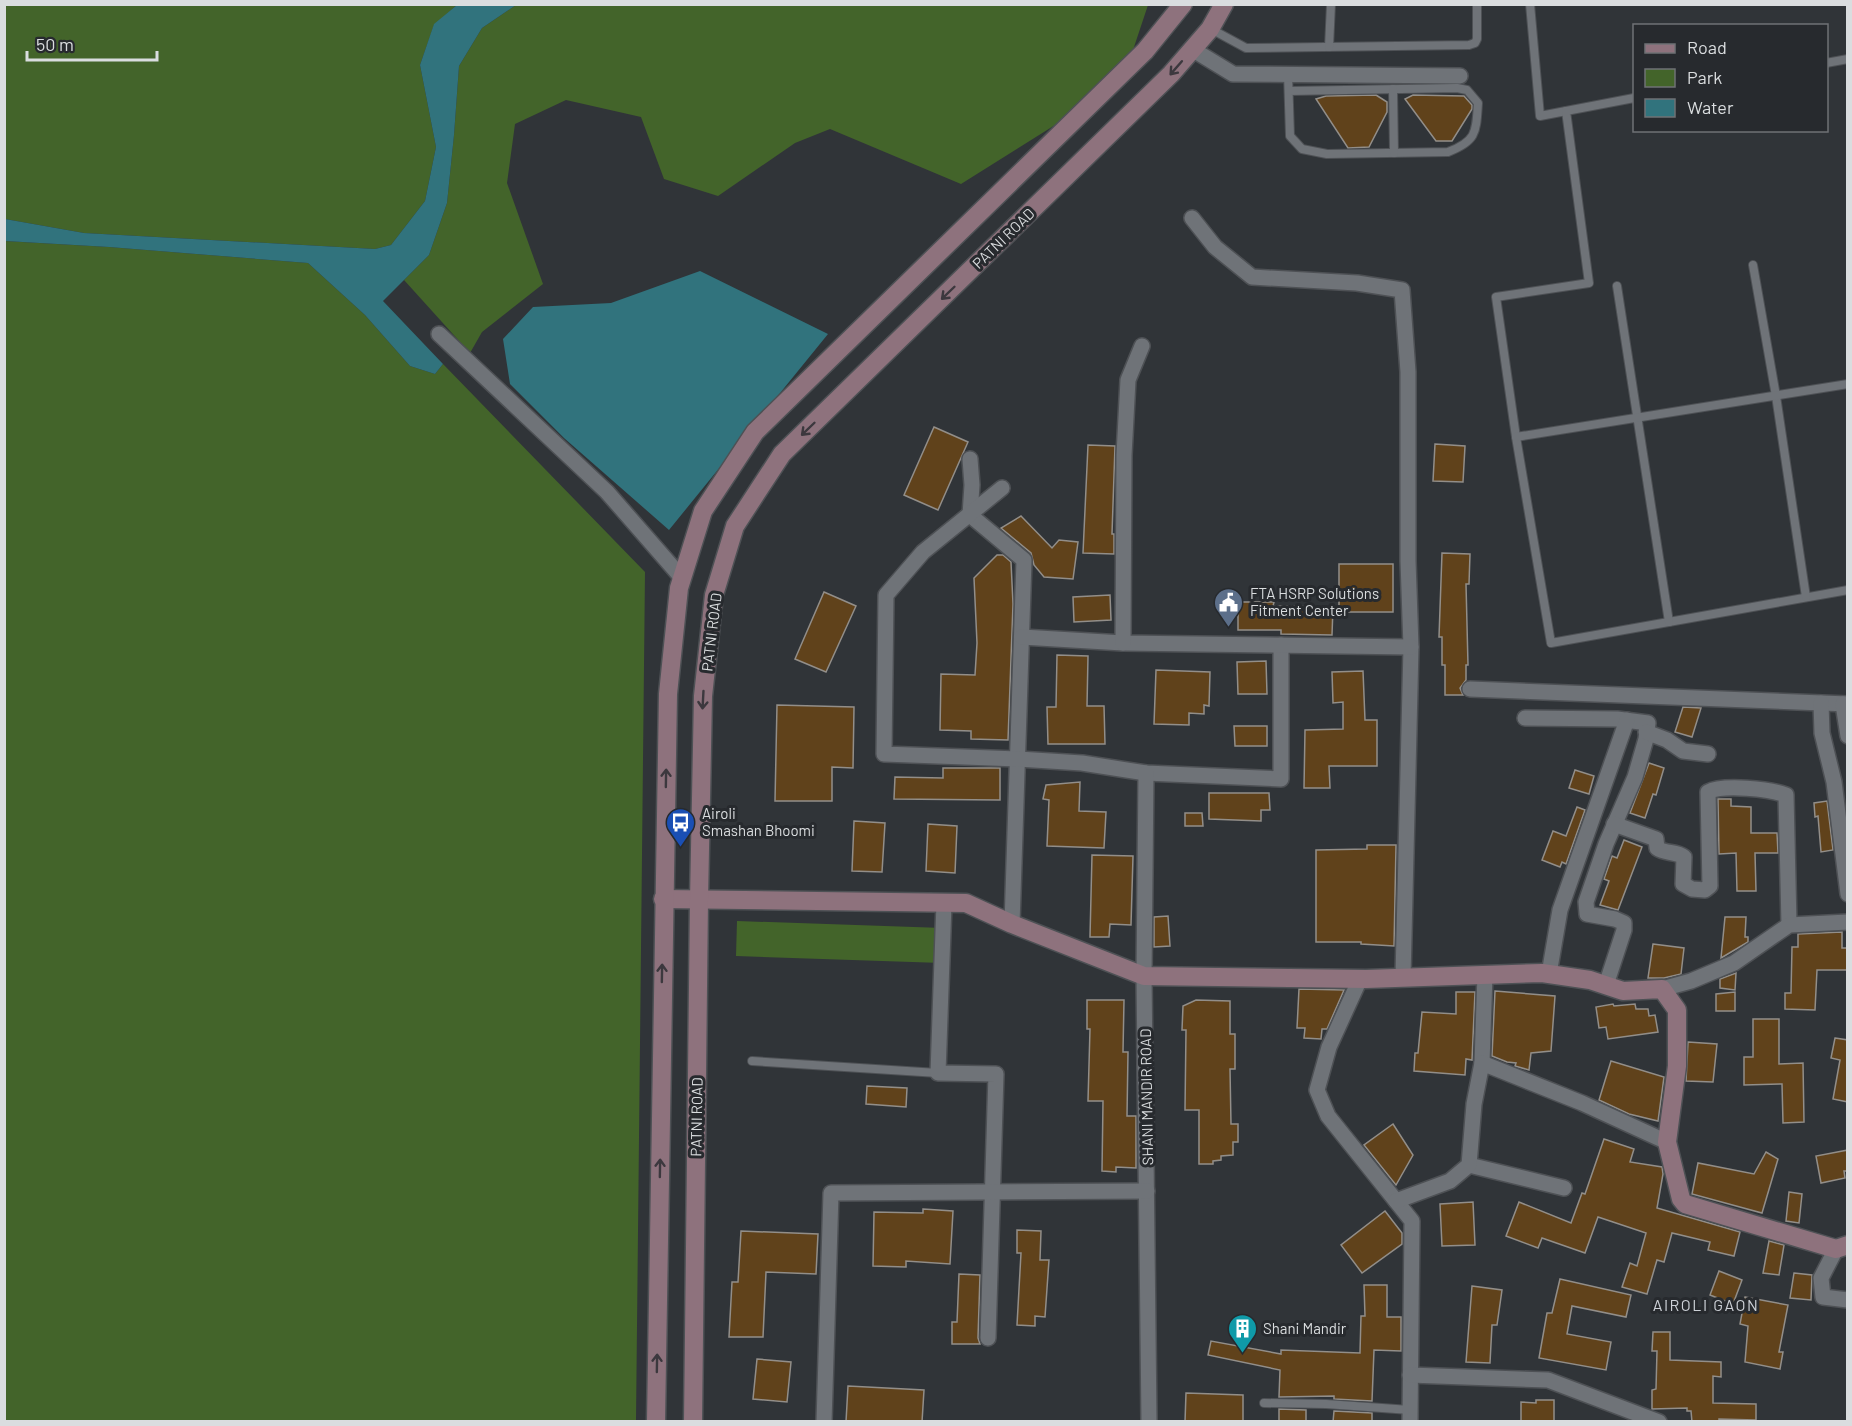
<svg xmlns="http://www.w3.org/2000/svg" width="1852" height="1426" font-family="Barlow,sans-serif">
<rect width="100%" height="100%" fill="#303438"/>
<g fill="#43642a">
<polygon points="4,5 457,5 434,25 420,65 436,147 425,201 391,245 375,249 84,233 5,219"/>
<polygon points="516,5 1148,5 1122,83 961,184 830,129 795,143 718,196 664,179 641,117 566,100 515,124 507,183 543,284 482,332 470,353 404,280 429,255 447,203 454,135 459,66 482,28"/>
<polygon points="4,241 109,247 308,263 365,315 410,366 435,374 443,364 645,572 636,1421 5,1421"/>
<polygon points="737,921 943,928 942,963 736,956"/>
</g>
<g fill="#31737d">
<polygon points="457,5 516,5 482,28 459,66 454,135 447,203 429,255 383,301 443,364 435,374 410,366 365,315 308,263 109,247 5,241 5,219 84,233 375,249 391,245 425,201 436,147 420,65 434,24"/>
<polygon points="700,271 828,334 669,530 564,438 510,384 503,339 533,307 611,303"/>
</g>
<g fill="#60421b" stroke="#928e89" stroke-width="1.5">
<polygon points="1376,95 1387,102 1387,112 1369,147 1348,148 1316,99 1326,96"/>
<polygon points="1413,95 1464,96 1472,105 1472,109 1452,141 1436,141 1405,99"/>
<polygon points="934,427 968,442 938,510 904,495"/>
<polygon points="1435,444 1465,446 1463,482 1433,481"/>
<polygon points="1088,445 1115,446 1112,534 1114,534 1114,554 1083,553"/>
<polygon points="1021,516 1052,548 1059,540 1078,542 1073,579 1044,577 1034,565 1031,553 1001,528"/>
<polygon points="1442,553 1470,554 1469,584 1466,584 1468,665 1466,665 1466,680 1460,688 1463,695 1445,695 1445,665 1442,665 1442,637 1439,637"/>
<polygon points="997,555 1003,555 1011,562 1013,604 1008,740 971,739 971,731 940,730 941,674 975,675 977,643 974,578"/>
<rect x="1339" y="564" width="54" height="48"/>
<polygon points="824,592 856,606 826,672 795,659"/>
<polygon points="1110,595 1111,620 1074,622 1073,597"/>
<polygon points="1238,602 1274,602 1273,606 1333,607 1332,635 1281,634 1281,630 1238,630"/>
<polygon points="1057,655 1088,656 1087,706 1104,706 1105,744 1048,744 1047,707 1056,707"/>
<polygon points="1266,661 1267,694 1238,694 1237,662"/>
<polygon points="1156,670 1210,672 1209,706 1204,705 1204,714 1189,713 1189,725 1154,724"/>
<polygon points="1363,671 1365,720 1377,720 1377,766 1329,766 1330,788 1304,788 1305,730 1343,729 1343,702 1333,703 1332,672"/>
<polygon points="777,705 854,707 853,768 832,767 832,801 775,801"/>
<polygon points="1683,707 1701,708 1692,737 1675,732"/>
<polygon points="1234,726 1267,726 1267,746 1235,746"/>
<polygon points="1649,763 1664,768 1656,795 1653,794 1645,818 1630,813"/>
<polygon points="943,768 1000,768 1000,800 894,799 895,777 943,778"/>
<polygon points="1575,770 1594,776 1589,794 1569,788"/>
<polygon points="1080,782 1079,811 1106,812 1104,848 1047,846 1049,800 1043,799 1046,785"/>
<polygon points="1209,793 1269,793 1270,810 1261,810 1261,821 1209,819"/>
<polygon points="1718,799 1731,799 1731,806 1751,807 1751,833 1777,833 1778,853 1755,853 1756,891 1737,891 1736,853 1719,854"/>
<polygon points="1827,801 1833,850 1821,852 1818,816 1815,817 1814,803"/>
<polygon points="1577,807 1585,810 1566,864 1562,862 1560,867 1542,860 1553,831 1566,836"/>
<polygon points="1185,813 1202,813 1203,826 1185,826"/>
<polygon points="854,821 885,823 882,872 852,871"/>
<polygon points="928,824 957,826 955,873 926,871"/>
<polygon points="1624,840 1642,847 1618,910 1600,905 1609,881 1604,879 1612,856 1617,858"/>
<polygon points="1367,845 1396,845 1394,946 1361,944 1361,942 1316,942 1316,850 1367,849"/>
<polygon points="1092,855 1133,856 1131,925 1110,924 1109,937 1090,937"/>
<polygon points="1168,916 1170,946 1154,947 1154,917"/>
<polygon points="1725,917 1746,917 1745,937 1748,937 1748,942 1721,958"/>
<polygon points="1842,932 1842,948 1848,948 1848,970 1817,970 1815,1010 1785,1009 1785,993 1791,993 1792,947 1798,947 1798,934"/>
<polygon points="1653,944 1684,948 1681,974 1664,978 1648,978"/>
<polygon points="1736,973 1735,990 1720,988 1720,979"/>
<polygon points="1299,989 1344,990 1327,1029 1322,1029 1321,1039 1304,1038 1305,1028 1297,1028"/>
<polygon points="1495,991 1555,996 1551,1051 1531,1053 1529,1070 1515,1066 1516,1063 1507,1062 1492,1056"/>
<polygon points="1456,992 1475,992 1472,1060 1466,1059 1465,1075 1414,1071 1415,1053 1418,1053 1422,1012 1456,1014"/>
<polygon points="1735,992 1735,1011 1716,1011 1716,994"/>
<polygon points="1087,1000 1124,1000 1123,1052 1128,1052 1127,1116 1136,1116 1136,1168 1116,1167 1116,1172 1102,1171 1103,1101 1088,1101 1090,1029 1087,1029"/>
<polygon points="1196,1000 1230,1001 1230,1034 1235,1034 1235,1069 1230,1069 1231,1124 1238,1124 1238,1142 1233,1142 1233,1155 1221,1156 1221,1160 1213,1161 1213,1164 1199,1164 1199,1110 1185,1110 1186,1030 1182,1030 1183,1006"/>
<polygon points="1613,1004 1614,1006 1635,1004 1636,1009 1648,1009 1649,1016 1655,1015 1658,1032 1608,1039 1606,1027 1599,1028 1596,1007"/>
<polygon points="1753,1019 1779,1019 1779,1064 1803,1063 1804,1122 1783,1123 1782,1084 1744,1085 1744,1057 1753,1057"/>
<polygon points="1835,1038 1848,1040 1848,1102 1833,1099 1840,1060 1831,1058"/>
<polygon points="1688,1042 1717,1044 1713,1082 1686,1081"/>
<polygon points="1611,1061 1664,1077 1658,1121 1629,1114 1599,1100"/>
<polygon points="867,1086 907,1088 906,1107 866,1104"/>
<polygon points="1393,1124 1413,1155 1396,1185 1364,1145"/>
<polygon points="1604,1139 1634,1149 1630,1162 1662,1167 1663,1174 1657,1208 1740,1232 1734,1256 1708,1250 1710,1242 1672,1233 1664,1262 1657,1260 1647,1294 1622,1287 1630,1263 1637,1266 1646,1233 1598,1217 1585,1253 1542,1238 1538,1248 1506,1236 1519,1202 1571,1223 1582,1193 1585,1194"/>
<polygon points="1848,1150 1848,1171 1844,1171 1845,1178 1821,1183 1816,1156"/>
<polygon points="1766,1152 1778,1159 1762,1213 1692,1194 1698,1163 1754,1174"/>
<polygon points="1789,1192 1802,1194 1799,1223 1786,1221"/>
<polygon points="1473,1202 1475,1245 1442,1246 1440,1204"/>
<polygon points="923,1209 953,1211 950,1264 906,1261 906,1267 873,1266 874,1212 923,1213"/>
<polygon points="1385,1211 1402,1233 1402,1244 1362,1273 1341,1245"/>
<polygon points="1017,1230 1041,1231 1040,1260 1049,1260 1045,1317 1035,1316 1035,1326 1017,1325 1021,1253 1017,1253"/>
<polygon points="741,1231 818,1234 816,1274 766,1272 763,1337 729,1337 732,1282 738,1282"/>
<polygon points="1769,1241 1784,1245 1779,1275 1763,1273"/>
<polygon points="1719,1271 1742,1280 1733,1304 1710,1295"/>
<polygon points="1794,1273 1812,1275 1811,1300 1790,1298"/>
<polygon points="959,1274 980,1275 978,1338 980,1344 952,1344 952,1322 957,1322"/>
<polygon points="1560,1279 1631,1295 1626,1317 1572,1306 1567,1334 1611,1342 1606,1370 1539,1358 1547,1313 1552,1313"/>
<polygon points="1364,1285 1387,1285 1387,1317 1401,1317 1401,1351 1374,1350 1372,1401 1334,1399 1334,1396 1279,1397 1280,1370 1208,1355 1211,1341 1281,1354 1281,1350 1360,1353 1361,1316 1365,1316"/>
<polygon points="1472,1286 1502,1290 1497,1325 1492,1325 1490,1363 1466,1362"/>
<polygon points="1745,1297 1788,1305 1779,1352 1783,1352 1780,1369 1745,1362 1748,1326 1740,1324"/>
<polygon points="1653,1332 1670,1332 1670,1360 1721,1362 1721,1377 1713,1376 1713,1403 1756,1404 1756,1420 1719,1419 1719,1422 1692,1422 1691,1411 1687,1411 1687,1408 1652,1409 1652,1390 1656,1389 1657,1351 1652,1351"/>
<polygon points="757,1359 791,1362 787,1402 753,1399"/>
<polygon points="848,1386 924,1390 922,1422 846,1422"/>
<polygon points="1186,1393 1243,1395 1243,1422 1185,1422"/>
<polygon points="1536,1400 1554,1400 1554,1422 1521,1422 1521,1402 1536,1403"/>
<polygon points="1279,1409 1306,1410 1306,1422 1279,1422"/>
<polygon points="1334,1411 1372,1413 1372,1422 1333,1422"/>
</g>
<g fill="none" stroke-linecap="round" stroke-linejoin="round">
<defs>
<g id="lane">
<polyline points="1530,4 1540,116 1566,111"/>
<polyline points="1211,29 1246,48 1469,45 1475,43 1477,39 1477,4"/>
<polyline points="1329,47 1331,4"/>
<polyline points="1826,63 1848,59"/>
<path d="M1288,74L1290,136L1302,149L1327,154L1448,152C1477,141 1476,132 1478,103L1467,90L1457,88L1289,91"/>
<polyline points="1393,89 1394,153"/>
<polyline points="1634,98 1566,111 1589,283 1496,297 1516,437 1551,643 1848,590"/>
<polyline points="1753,265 1776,396 1806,597"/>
<polyline points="1617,286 1669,622"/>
<polyline points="1516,437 1848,384"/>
<polyline points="752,1061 938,1073"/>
<polyline points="1264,1403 1326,1404 1410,1410"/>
</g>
<g id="street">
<polyline points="1192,49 1233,74 1460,76"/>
<polyline points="1192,218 1215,247 1252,277 1357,283 1402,290 1408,372 1408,561 1411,647 1403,977"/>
<polyline points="439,334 607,492 682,578"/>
<polyline points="970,459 972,485 970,515 1024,560 1012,924"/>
<polyline points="1002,488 923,552 886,595 884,754 1018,759 1082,763 1146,773 1281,779 1281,645"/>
<polyline points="1022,637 1123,643 1411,647"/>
<polyline points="1123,643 1124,455 1128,380 1142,346"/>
<polyline points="1470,689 1848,704"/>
<polyline points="1821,703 1822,733 1834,782 1848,894"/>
<polyline points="1843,704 1848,736"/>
<polyline points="1525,718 1617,719 1648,723 1646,739 1635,777 1606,844 1586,902 1587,914 1615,919 1624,923 1624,930 1606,985"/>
<polyline points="1646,732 1667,740 1683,751 1708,754"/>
<polyline points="1146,773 1144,976 1149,1422"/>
<path d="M1614,824L1656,839L1657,848C1665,854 1676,851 1684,857L1683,884L1692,889L1705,890L1710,886L1708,792C1723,784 1770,789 1786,795L1789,925"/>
<polyline points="944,903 938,1073 996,1074 988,1338"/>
<polyline points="1549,974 1560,910 1627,720"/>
<polyline points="1360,979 1329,1047 1317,1090 1328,1116 1412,1221 1410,1422"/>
<polyline points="1662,989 1691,981 1734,963 1789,925 1848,922"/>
<polyline points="1482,1063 1485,974"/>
<polyline points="1469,1165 1564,1188"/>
<polyline points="1396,1201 1450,1181 1469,1165 1474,1104 1482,1063 1582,1103 1667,1142"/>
<polyline points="1836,1249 1821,1278 1823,1297 1848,1300"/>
<polyline points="1410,1375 1548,1380 1659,1422"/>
<polyline points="824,1422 831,1193 1147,1191"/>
</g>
<g id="secondary">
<polyline points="663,899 966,903 1012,924 1144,976 1366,979 1542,973 1590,980 1623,991 1662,989 1677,1010 1677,1066 1667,1142 1681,1199 1685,1204 1836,1249 1848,1245"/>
<polyline points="656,1422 668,694 679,588 703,511 755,432 1145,51 1183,4"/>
<polyline points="693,1422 699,900 703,696 714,595 735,526 782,454 1171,74 1210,29 1224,4"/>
</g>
</defs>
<use href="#lane" stroke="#4e5155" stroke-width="10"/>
<use href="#street" stroke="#4e5155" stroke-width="18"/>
<use href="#secondary" stroke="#4e5155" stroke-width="21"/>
<use href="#lane" stroke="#6f7378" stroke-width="8"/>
<use href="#street" stroke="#6f7378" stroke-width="15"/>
<use href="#secondary" stroke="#8e727d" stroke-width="18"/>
</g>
<defs><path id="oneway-shaft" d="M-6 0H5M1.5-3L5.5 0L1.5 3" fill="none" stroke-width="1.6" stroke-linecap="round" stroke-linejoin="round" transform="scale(1.5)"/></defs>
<g stroke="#3c383e">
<use href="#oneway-shaft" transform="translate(1176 68) rotate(131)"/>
<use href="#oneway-shaft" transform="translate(948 293) rotate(136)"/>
<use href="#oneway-shaft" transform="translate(808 429) rotate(136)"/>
<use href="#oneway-shaft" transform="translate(703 700) rotate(93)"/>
<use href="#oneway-shaft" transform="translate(666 778) rotate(-89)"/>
<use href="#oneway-shaft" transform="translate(662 973) rotate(-89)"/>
<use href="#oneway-shaft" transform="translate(660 1168) rotate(-89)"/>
<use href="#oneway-shaft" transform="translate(657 1363) rotate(-89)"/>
</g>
<defs>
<symbol id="civic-pin" viewBox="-11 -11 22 30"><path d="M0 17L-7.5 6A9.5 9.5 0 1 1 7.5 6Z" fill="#5c6f8a" stroke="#272a2e"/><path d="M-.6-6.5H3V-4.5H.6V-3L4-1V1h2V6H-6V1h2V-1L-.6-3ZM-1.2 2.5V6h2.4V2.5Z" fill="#fff"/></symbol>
<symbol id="bus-pin" viewBox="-11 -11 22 30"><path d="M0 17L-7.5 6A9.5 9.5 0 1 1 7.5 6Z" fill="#1a4fb4" stroke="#272a2e"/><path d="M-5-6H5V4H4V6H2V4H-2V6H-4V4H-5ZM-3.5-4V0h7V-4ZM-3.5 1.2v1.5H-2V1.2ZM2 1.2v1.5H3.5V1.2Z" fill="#fff"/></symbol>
<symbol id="building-pin" viewBox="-11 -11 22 30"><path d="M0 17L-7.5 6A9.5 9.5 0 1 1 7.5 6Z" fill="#0f9aa8" stroke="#272a2e"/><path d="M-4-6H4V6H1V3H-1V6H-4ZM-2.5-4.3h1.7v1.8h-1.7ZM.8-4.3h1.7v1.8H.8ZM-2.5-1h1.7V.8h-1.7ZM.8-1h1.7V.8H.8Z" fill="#fff"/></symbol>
</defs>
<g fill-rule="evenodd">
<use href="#civic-pin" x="1212" y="586" width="33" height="45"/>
<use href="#bus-pin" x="664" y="806" width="33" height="45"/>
<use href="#building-pin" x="1226" y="1312" width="33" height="45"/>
</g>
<g text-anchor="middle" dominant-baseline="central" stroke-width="6" stroke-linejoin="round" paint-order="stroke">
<g font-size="15" fill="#dadddf" stroke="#272a2e">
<text transform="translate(1003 238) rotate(-44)">PATNI ROAD</text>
<text transform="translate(711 632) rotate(-83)">PATNI ROAD</text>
<text transform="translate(1146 1097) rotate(-91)">SHANI MANDIR ROAD</text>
<text transform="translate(696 1117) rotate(-89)">PATNI ROAD</text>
</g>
<g font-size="15" fill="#dadddf" stroke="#272a2e" text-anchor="start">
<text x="1250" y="593">FTA HSRP Solutions<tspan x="1250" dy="17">Fitment Center</tspan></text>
<text x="702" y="813">Airoli<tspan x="702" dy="17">Smashan Bhoomi</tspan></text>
<text x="1263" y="1328">Shani Mandir</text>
</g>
<g font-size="16" letter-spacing="1.5" fill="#cdd1d7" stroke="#272a2e">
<text x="1706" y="1304">AIROLI GAON</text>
</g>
</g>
<rect width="1852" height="1426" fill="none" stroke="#dadddf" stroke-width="12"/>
<rect x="1633" y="24" width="195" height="108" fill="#272a2e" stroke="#6f7275" stroke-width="1.5"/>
<rect x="1645" y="44" width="30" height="9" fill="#8e727d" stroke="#6f7275" stroke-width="1.5"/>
<text x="1687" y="54" font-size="18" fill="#dadddf">Road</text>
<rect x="1645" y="69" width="30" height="18" fill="#43642a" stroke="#6f7275" stroke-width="1.5"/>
<text x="1687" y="84" font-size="18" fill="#dadddf">Park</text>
<rect x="1645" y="99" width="30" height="18" fill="#31737d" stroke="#6f7275" stroke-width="1.5"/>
<text x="1687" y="114" font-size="18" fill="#dadddf">Water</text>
<path d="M27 51v9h130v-9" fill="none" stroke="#dadddf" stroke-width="3"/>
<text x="36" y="51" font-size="18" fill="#dadddf" stroke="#272a2e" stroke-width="4.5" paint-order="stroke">50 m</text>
</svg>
